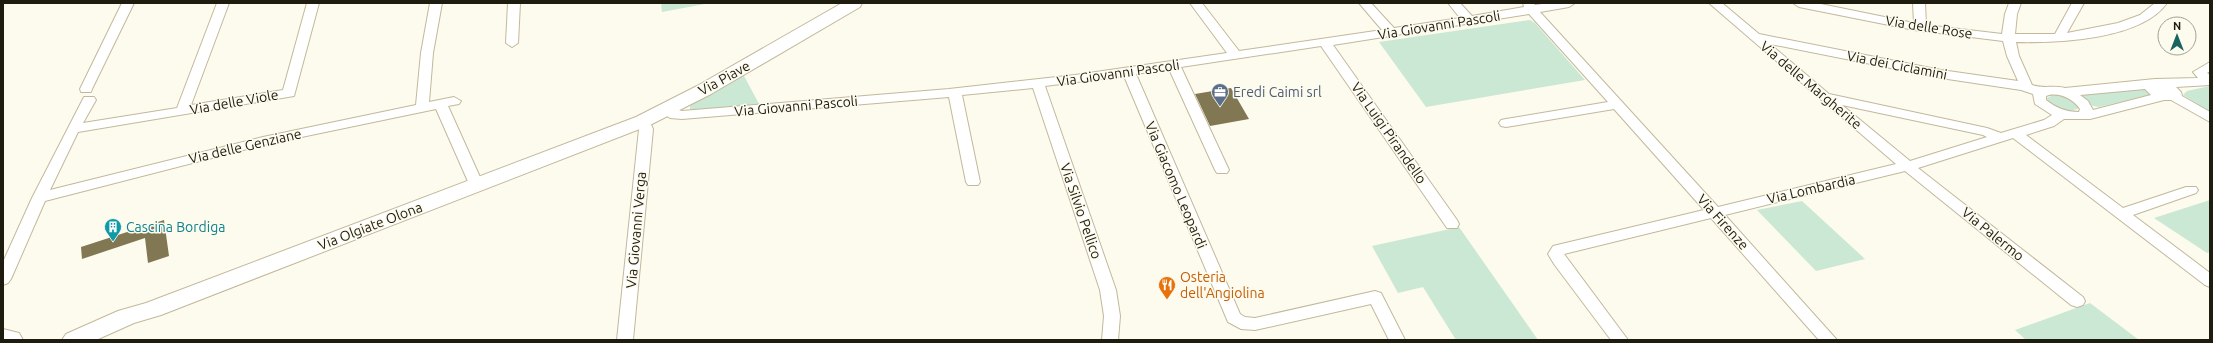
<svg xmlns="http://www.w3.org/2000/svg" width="2213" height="343" font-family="Ubuntu,sans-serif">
<rect width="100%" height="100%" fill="#fdfaee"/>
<g fill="#cae8d3">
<polygon points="661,3 710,3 662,12"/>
<polygon points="1530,20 1535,23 1585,80 1426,107 1379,42"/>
<polygon points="743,74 759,104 690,110 690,105"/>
<polygon points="2210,86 2210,112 2183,95 2187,91"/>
<polygon points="2144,88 2153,94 2099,107 2093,106 2076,94"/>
<polygon points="2055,94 2070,98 2079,107 2078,109 2067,111 2048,103 2047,98"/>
<polygon points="2210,200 2210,252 2207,253 2154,218"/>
<polygon points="1802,201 1865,259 1816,271 1757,210"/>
<polygon points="1459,227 1538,340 1456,340 1423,287 1398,293 1372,246"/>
<polygon points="2090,303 2139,340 2026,340 2015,330"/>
</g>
<g fill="#817753">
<polygon points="1231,88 1249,119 1210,126 1195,94"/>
<polygon points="164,220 169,256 148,263 145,238 82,259 81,247"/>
</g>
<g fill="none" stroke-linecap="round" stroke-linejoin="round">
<defs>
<g id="street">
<polygon points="122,3 134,3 92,89 91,92 81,92 80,89"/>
<polygon points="217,3 229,3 191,105 283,90 307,3 319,3 294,96 78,132 50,190 263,137 416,105 421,53 430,3 442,3 433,53 429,102 454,97 461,101 459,104 448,106 484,186 482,189 472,189 470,186 436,109 263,145 45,201 11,279 8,283 3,285 3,262 32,198 84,97 94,97 96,100 83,123 177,108"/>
<polygon points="508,3 520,3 518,43 512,47 506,43"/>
<path d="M1190,3H1202L1239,51L1382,30L1359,3H1371L1394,28L1460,18L1448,3H1460L1472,16L1524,7L1523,3H1533L1535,5L1549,3H1575L1569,7L1540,12L1718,207L1896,164L1709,3H1722L1759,34L1941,70L2018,81L2007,56L2003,41L1914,30L1799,7L1793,3H1816L1914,23L1913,3H1925L1926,25L2002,34L2005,14L2009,3H2021L2017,14L2015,34H2055L2072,3H2084L2067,33L2118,23L2140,15L2155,3H2167C2141,40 2057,43 2016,42L2019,56L2032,85C2043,89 2053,85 2065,88L2155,79L2198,78L2193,72L2210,62V71L2207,73L2210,75V85L2176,87L2181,92L2182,96L2210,112V122L2171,100H2164L2090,119H2064L2054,126L2026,135L2123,208L2186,187H2196L2198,190L2196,193L2133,215L2210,273V287L2205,285L2013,138L1918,168L2083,297L2085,301L2083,305L2077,307L2071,305L1905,171L1725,215L1837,340H1819L1711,218L1564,254L1628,340H1611L1554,264L1548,254L1553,246L1704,210L1614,109L1506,127L1501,126L1499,123L1501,120L1506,119L1608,102L1529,14L1333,45L1457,220L1459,224L1457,228H1447L1321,46L1181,67L1229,170L1227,173H1217L1215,170L1169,69L1136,74L1240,314L1245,317L1255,318L1375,291L1381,293L1405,340H1389L1371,304L1255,330L1241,329L1228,322L1124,76L1045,86L1116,290L1120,316L1118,340H1102L1104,316L1100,290L1033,88L962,95L980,182L978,185H968L966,182L949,97L682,119L670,118L658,110L665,106L682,111L949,89L1075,75L1227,53ZM1770,44L1941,78L2021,90L2033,94L2035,104L2052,115L2044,120L2001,133L1987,128L1829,94ZM2145,89L2151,95L2093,110L2088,101L2080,95ZM2049,95C2061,93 2073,99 2080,109L2079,112C2066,112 2056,108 2046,100V96ZM1842,105L1983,135L1987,137L1910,161Z"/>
<polygon points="643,117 648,118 653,129 633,340 617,340 639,129 636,121"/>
</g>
<polygon id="secondary" points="842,3 862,3 860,7 711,94 650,125 161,315 134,323 96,340 62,340 66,334 118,311 146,303 636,117 697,86"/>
<polygon id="primary" points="3,329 19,333 23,340 3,340"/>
</defs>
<use href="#street" stroke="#c2b99b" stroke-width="2"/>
<use href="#secondary" stroke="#c2b99b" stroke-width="2"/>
<use href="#primary" stroke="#c2b99b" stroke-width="2"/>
<use href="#street" fill="#fff" fill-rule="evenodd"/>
<use href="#secondary" fill="#fff" fill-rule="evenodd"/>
<use href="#primary" fill="#fff" fill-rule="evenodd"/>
</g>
<defs>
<symbol id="office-pin" viewBox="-11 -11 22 30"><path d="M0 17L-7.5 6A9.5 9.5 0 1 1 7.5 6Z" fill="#5c6f8a" stroke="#fdfaee"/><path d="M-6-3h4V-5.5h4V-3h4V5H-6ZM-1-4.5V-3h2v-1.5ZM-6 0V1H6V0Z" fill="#fff"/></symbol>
<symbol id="building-pin" viewBox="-11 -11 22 30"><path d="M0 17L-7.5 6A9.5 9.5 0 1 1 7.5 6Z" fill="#0f9aa8" stroke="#fdfaee"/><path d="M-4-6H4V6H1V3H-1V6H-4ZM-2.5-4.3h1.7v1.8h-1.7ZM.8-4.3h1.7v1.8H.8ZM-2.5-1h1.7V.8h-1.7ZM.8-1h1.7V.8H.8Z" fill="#fff"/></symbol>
<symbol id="restaurant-pin" viewBox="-11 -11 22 30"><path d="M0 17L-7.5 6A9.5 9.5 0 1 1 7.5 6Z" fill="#e8710a" stroke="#fdfaee"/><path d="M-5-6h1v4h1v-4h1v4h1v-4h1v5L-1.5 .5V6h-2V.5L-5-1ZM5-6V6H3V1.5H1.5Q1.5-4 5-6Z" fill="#fff"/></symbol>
</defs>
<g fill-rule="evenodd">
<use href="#office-pin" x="1210" y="82" width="20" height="27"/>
<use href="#building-pin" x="103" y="217" width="20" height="27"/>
<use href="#restaurant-pin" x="1157" y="275" width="20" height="27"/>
</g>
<g text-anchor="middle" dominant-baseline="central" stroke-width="3" stroke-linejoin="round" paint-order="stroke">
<g font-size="14" fill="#1e1b0f" stroke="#fdfaee">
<text transform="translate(1439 25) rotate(-9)">Via Giovanni Pascoli</text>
<text transform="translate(1929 27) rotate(9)">Via delle Rose</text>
<text transform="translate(1897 65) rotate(11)">Via dei Ciclamini</text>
<text transform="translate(1118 73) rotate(-8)">Via Giovanni Pascoli</text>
<text transform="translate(724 78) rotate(-29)">Via Piave</text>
<text transform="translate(1811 85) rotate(40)">Via delle Margherite</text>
<text transform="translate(234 102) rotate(-10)">Via delle Viole</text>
<text transform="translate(796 106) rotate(-5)">Via Giovanni Pascoli</text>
<text transform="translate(1389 133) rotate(55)">Via Luigi Pirandello</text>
<text transform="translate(245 146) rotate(-13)">Via delle Genziane</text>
<text transform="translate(1176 185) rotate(67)">Via Giacomo Leopardi</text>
<text transform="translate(1811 189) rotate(-13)">Via Lombardia</text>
<text transform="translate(1081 211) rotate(71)">Via Silvio Pellico</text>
<text transform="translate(1723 222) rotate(48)">Via Firenze</text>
<text transform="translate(370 226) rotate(-21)">Via Olgiate Olona</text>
<text transform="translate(636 230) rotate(-85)">Via Giovanni Verga</text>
<text transform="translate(1993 234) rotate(39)">Via Palermo</text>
</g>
<g font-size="14" fill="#4e5e75" stroke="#fdfaee" text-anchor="start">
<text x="1233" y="92">Eredi Caimi srl</text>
</g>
<g font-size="14" fill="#0d838f" stroke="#fdfaee" text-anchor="start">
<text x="126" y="227">Cascina Bordiga</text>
</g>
<g font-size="14" fill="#c56008" stroke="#fdfaee" text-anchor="start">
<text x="1180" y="277">Osteria<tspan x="1180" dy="16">dell'Angiolina</tspan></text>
</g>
</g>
<rect width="2213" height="343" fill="none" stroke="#1e1b0f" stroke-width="8"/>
<g transform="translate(2177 36)"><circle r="19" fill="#fdfaee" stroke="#a4a195"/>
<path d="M0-3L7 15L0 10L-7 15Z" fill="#18645f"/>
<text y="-6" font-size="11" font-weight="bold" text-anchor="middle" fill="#1e1b0f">N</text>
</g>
</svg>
